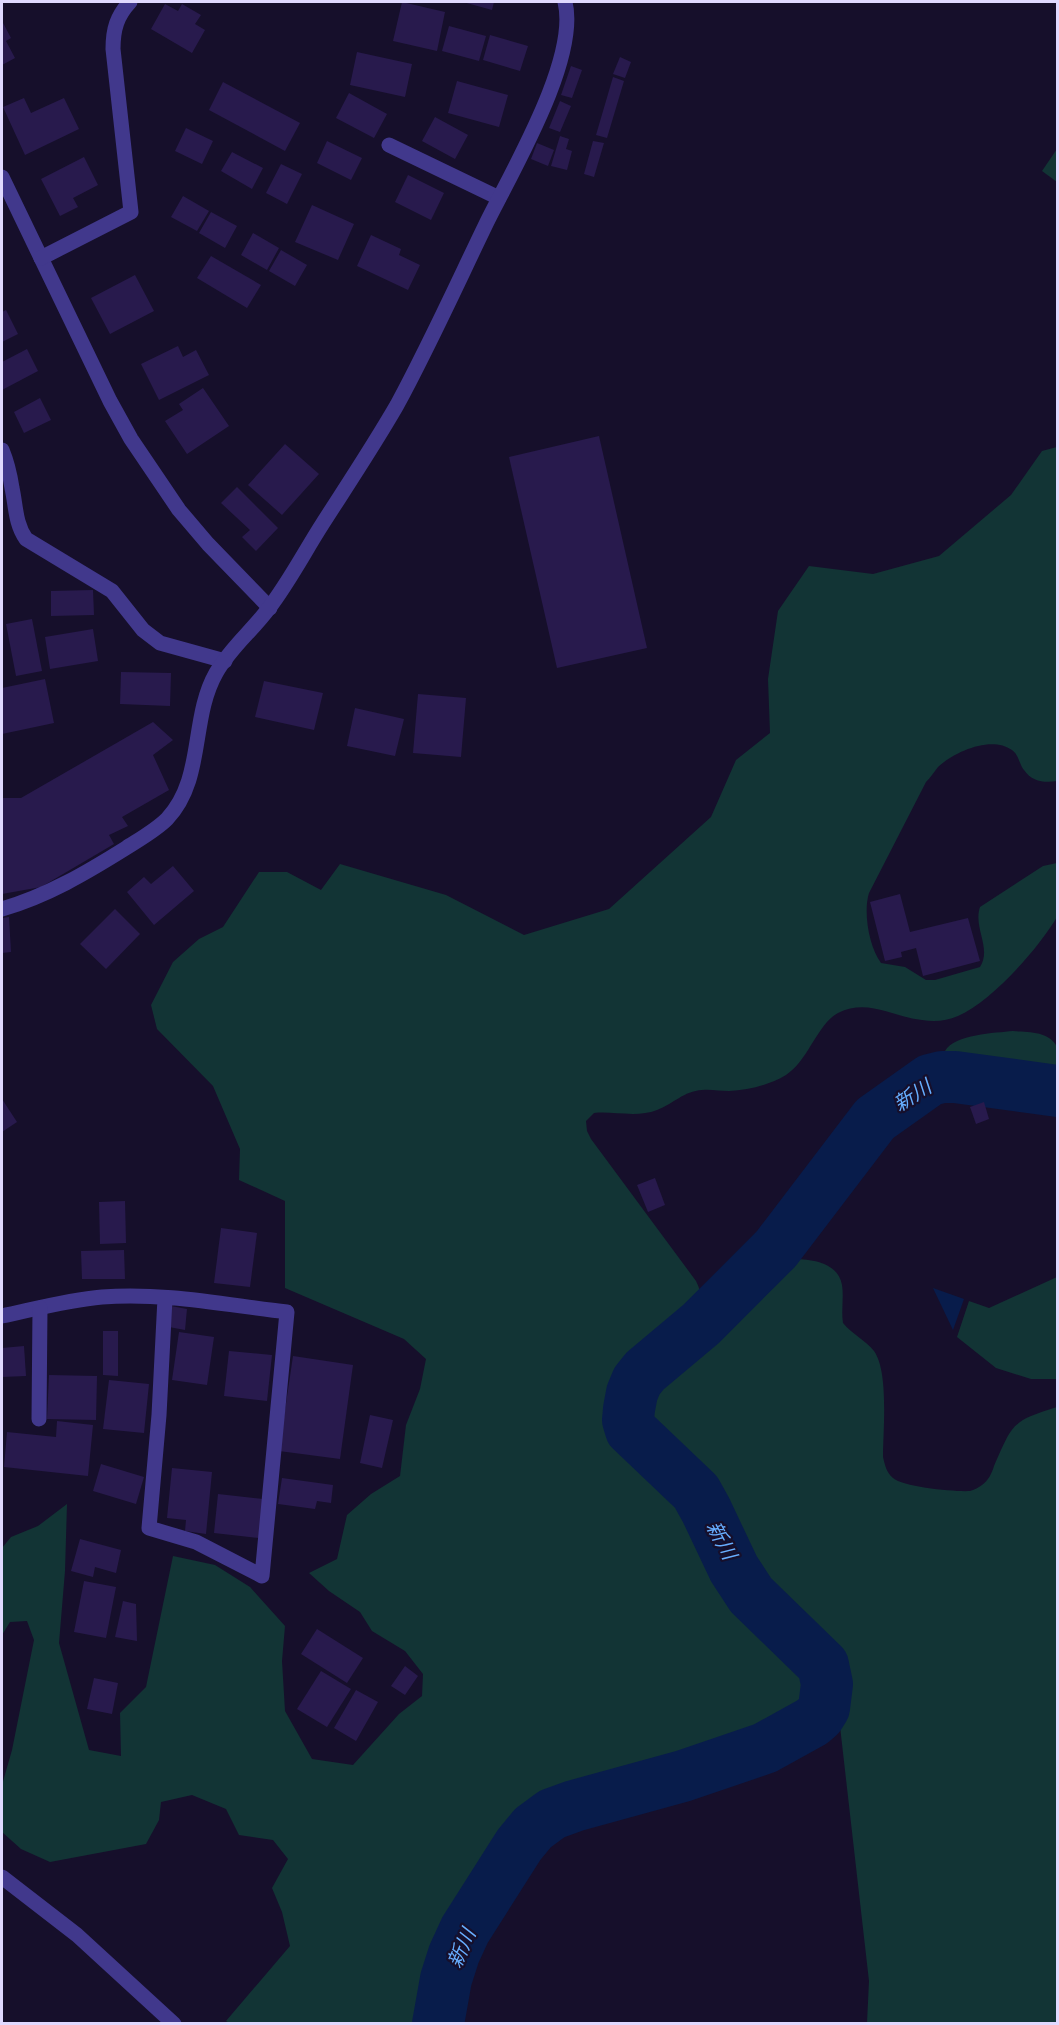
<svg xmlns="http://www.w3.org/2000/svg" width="1059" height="2025" font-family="'IBM Plex Sans','Noto Sans JP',sans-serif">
<rect width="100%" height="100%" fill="#160f2b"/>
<g fill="#123435">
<polygon points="1057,149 1058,182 1057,182 1042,171"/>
<path d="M1057,447V781C1045,783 1032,782 1024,770C1019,764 1019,755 1012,750C991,735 954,752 938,767C934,772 930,778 926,782L869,893C863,912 869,947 881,963L905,967L926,980H935L980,967C992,948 973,928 980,907L1043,866L1057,863V917C1038,949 992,1001 958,1016C946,1021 935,1022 922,1020C893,1017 868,998 838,1013C818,1023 808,1061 786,1075C769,1085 749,1090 729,1091C720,1091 711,1089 702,1090C684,1091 673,1104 657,1110C637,1118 614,1111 594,1113L586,1121L587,1131L591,1139L696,1281C700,1289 703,1298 700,1307C696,1317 686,1324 678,1330C648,1354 615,1375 617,1420C619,1448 668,1475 686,1497C706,1521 716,1562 734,1590C755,1622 789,1642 813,1671C817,1681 818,1698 812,1707C807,1715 795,1720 786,1725C737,1753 679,1766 624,1781C591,1790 554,1796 527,1819C512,1832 501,1853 490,1870C474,1896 456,1921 444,1948C434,1972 431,1999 426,2023H229L226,2021L290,1946L282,1912L272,1888L288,1859L273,1840L239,1835L226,1809L192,1795L161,1802L159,1820L146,1844L50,1862L21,1849L2,1832V1785L12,1750L34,1640L27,1621L10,1622L2,1635V1548L11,1537L38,1526L67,1504L65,1571L59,1643L89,1750L121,1756L120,1713L146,1687L173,1556L215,1565L250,1587L285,1626L282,1661L285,1711L312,1759L353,1765L399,1714L422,1696L423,1674L405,1651L372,1631L360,1612L329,1591L309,1573L337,1559L347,1515L371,1494L400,1476L406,1425L420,1389L426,1359L404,1339L285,1288V1201L239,1180L240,1149L213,1086L157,1029L151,1005L173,962L199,939L223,927L259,872H287L321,890L340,864L446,895L524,935L609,909L711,817L736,760L770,733L768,679L778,611L809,566L873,574L939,556L1011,495L1042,451Z"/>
<path d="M1013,1031C1027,1032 1050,1031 1057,1047C1059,1054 1058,1064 1057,1071L1051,1077L1042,1078L960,1067C951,1064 946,1062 945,1051C955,1034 995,1033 1013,1031Z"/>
<path d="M792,1259C811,1259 838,1262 842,1285C844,1298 841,1310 843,1323C852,1334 865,1340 874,1351C889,1372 883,1431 883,1457C885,1465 886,1472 893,1478C903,1487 955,1492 970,1491C974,1490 978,1488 982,1485C988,1481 992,1473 994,1466C1013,1423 1012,1421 1057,1407V2023H867L869,1981L837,1700C838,1681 838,1667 825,1651L760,1588L744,1564L704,1485L641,1425C637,1412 641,1396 648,1385C660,1366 682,1356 697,1342C728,1315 754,1276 792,1259Z"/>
<polygon points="1057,1277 1057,1379 1031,1379 996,1368 957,1337 969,1301 989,1308"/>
</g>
<polygon fill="#081c4b" points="933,1288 964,1299 953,1330"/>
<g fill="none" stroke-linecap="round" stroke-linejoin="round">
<polyline stroke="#081c4b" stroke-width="52" points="438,2024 446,1979 454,1954 465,1930 519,1845 533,1828 552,1814 574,1806 683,1776 765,1748 812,1722 819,1716 824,1708 827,1684 823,1665 751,1595 734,1569 706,1510 696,1492 631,1430 628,1420 629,1409 632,1393 637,1381 645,1371 701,1324 776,1249 875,1119 930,1080 942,1077 955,1077 1058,1091"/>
</g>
<g fill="#281a4d">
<polygon points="402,2 445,12 437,51 393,41"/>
<polygon points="463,2 494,2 492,10"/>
<polygon points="165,4 178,11 182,4 201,15 195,24 205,30 192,53 151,29"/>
<polygon points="2,21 11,38 6,41 15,58 2,65"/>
<polygon points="449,26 486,36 479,61 442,51"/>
<polygon points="490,35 528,46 520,71 483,60"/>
<polygon points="357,52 412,64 405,97 350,85"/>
<polygon points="620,57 631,62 625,78 613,74"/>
<polygon points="571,66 582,70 572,98 561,95"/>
<polygon points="613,77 624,81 607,138 596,135"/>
<polygon points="457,81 508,95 499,127 448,113"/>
<polygon points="223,82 300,123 285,151 209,110"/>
<polygon points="349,93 387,114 374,138 336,118"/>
<polygon points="24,98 31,113 64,98 79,129 25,155 3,107"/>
<polygon points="560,101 571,106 560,132 549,128"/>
<polygon points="435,117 468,135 455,159 422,141"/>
<polygon points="186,128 213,141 202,164 175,151"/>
<polygon points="560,136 569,139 566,149 572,151 567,170 551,166"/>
<polygon points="327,141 362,158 351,180 317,163"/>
<polygon points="593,141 604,143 594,177 584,174"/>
<polygon points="537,143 554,150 548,166 531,159"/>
<polygon points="232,152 263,168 252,189 221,171"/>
<polygon points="84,157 98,185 73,198 78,207 60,216 41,179"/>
<polygon points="281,164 302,174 287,204 266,193"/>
<polygon points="408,175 444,193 431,220 395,202"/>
<polygon points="183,196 209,211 197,231 171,217"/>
<polygon points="312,205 354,224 338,260 295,242"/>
<polygon points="211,212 237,226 225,248 199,233"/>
<polygon points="253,233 279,248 267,270 241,255"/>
<polygon points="371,235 401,249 399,255 420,265 408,290 357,266"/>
<polygon points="281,250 307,265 295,286 269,271"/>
<polygon points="211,256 261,285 247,308 197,278"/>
<polygon points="135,275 154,311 110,334 91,298"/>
<polygon points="6,310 18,334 2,342 2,312"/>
<polygon points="178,346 183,357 196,350 209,375 159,400 141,364"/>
<polygon points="27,349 38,371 2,390 2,362"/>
<polygon points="203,388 229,426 187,454 165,421 183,410 179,404"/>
<polygon points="40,398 51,420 24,433 14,412"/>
<polygon points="599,436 647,648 557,668 509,457"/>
<polygon points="285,444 319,474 282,515 248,485"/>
<polygon points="237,487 278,528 256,551 242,537 250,530 221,503"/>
<polygon points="93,590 94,615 51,616 51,591"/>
<polygon points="32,619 42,671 16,676 6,624"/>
<polygon points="93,629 98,661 50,669 45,637"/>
<polygon points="121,672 171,673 170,706 120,704"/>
<polygon points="45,679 54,723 2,734 2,688"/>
<polygon points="264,681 323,693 314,730 255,717"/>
<polygon points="418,694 466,698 461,757 413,753"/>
<polygon points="355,708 404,719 395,756 347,746"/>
<polygon points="153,722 173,740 153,755 169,790 122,817 128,826 109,835 114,844 41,887 2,894 2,798 21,798"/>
<polygon points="173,866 194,891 154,925 127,892 144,877 151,884"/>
<polygon points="900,894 910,932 968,918 980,961 923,976 916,948 901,952 902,957 885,961 870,902"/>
<polygon points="115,909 140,934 106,969 80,944"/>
<polygon points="9,917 11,952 2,953 2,918"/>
<polygon points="2,1099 17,1122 2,1132"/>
<polygon points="984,1102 989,1119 976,1124 970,1107"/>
<polygon points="655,1178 665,1205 648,1212 637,1185"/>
<polygon points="125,1201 126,1243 100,1244 99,1202"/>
<polygon points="221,1228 257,1233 250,1287 214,1283"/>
<polygon points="124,1250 125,1279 82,1279 81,1251"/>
<polygon points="171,1306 187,1309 185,1330 169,1327"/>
<polygon points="103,1331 118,1331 118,1376 103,1375"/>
<polygon points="179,1332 214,1337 207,1385 172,1380"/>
<polygon points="24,1346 26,1376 2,1377 2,1348"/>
<polygon points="229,1351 272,1355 267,1401 224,1396"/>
<polygon points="293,1356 353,1365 340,1459 279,1451"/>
<polygon points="49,1375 97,1376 96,1420 47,1419"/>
<polygon points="109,1380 149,1384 144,1433 103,1429"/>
<polygon points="370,1415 393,1420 382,1468 360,1463"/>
<polygon points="57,1421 93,1425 88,1476 4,1467 7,1432 56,1437"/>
<polygon points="101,1464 144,1477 136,1504 93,1491"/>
<polygon points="172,1468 212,1472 206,1534 185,1531 186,1520 167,1518"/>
<polygon points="282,1478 333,1485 331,1503 317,1501 315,1509 278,1504"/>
<polygon points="218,1494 263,1499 259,1538 214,1533"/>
<polygon points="80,1539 121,1550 116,1573 95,1567 93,1577 71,1571"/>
<polygon points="84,1581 116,1587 106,1638 74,1632"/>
<polygon points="123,1601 136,1604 137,1641 115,1637"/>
<polygon points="317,1629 363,1658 347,1683 301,1654"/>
<polygon points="405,1666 418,1676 405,1695 391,1686"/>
<polygon points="321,1671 351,1689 327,1727 297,1709"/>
<polygon points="94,1678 118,1683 112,1714 87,1709"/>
<polygon points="356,1690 378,1702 356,1741 334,1728"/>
</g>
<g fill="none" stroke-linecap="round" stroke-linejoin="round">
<g stroke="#41388c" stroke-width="15">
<polyline points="389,145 499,198"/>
<polyline points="2,177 110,401 131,439 179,510 208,544 270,608"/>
<path d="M41,258L131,212L113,49C113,29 117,16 130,2"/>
<path d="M2,450C7,462 10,475 12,488C16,506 15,523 26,539L112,591L143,630L160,643L225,661"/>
<path d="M2,909C47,896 86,873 126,848C140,839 156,830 167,819C205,778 190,719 216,673C230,648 253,630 269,608C289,582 305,551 323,523C348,484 374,445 397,405C429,346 457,284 486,224C512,171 579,59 565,2"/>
<path d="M2,1316C35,1309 68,1300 102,1297C163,1292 226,1305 287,1312L262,1576L196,1542L149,1528L159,1415L165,1298"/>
<polyline points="39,1419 40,1308"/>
<polyline points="2,1877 77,1935 174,2024"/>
</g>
</g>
<g text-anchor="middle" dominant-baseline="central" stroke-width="4.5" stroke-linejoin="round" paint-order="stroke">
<g font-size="20" font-style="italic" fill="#67aeff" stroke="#160f2b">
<text transform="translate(912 1095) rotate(-32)">新川</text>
<text transform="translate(722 1540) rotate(62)">新川</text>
<text transform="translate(461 1948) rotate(-66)">新川</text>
</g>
</g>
<rect width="1059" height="2025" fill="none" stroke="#e0d9ff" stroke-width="6"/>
</svg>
